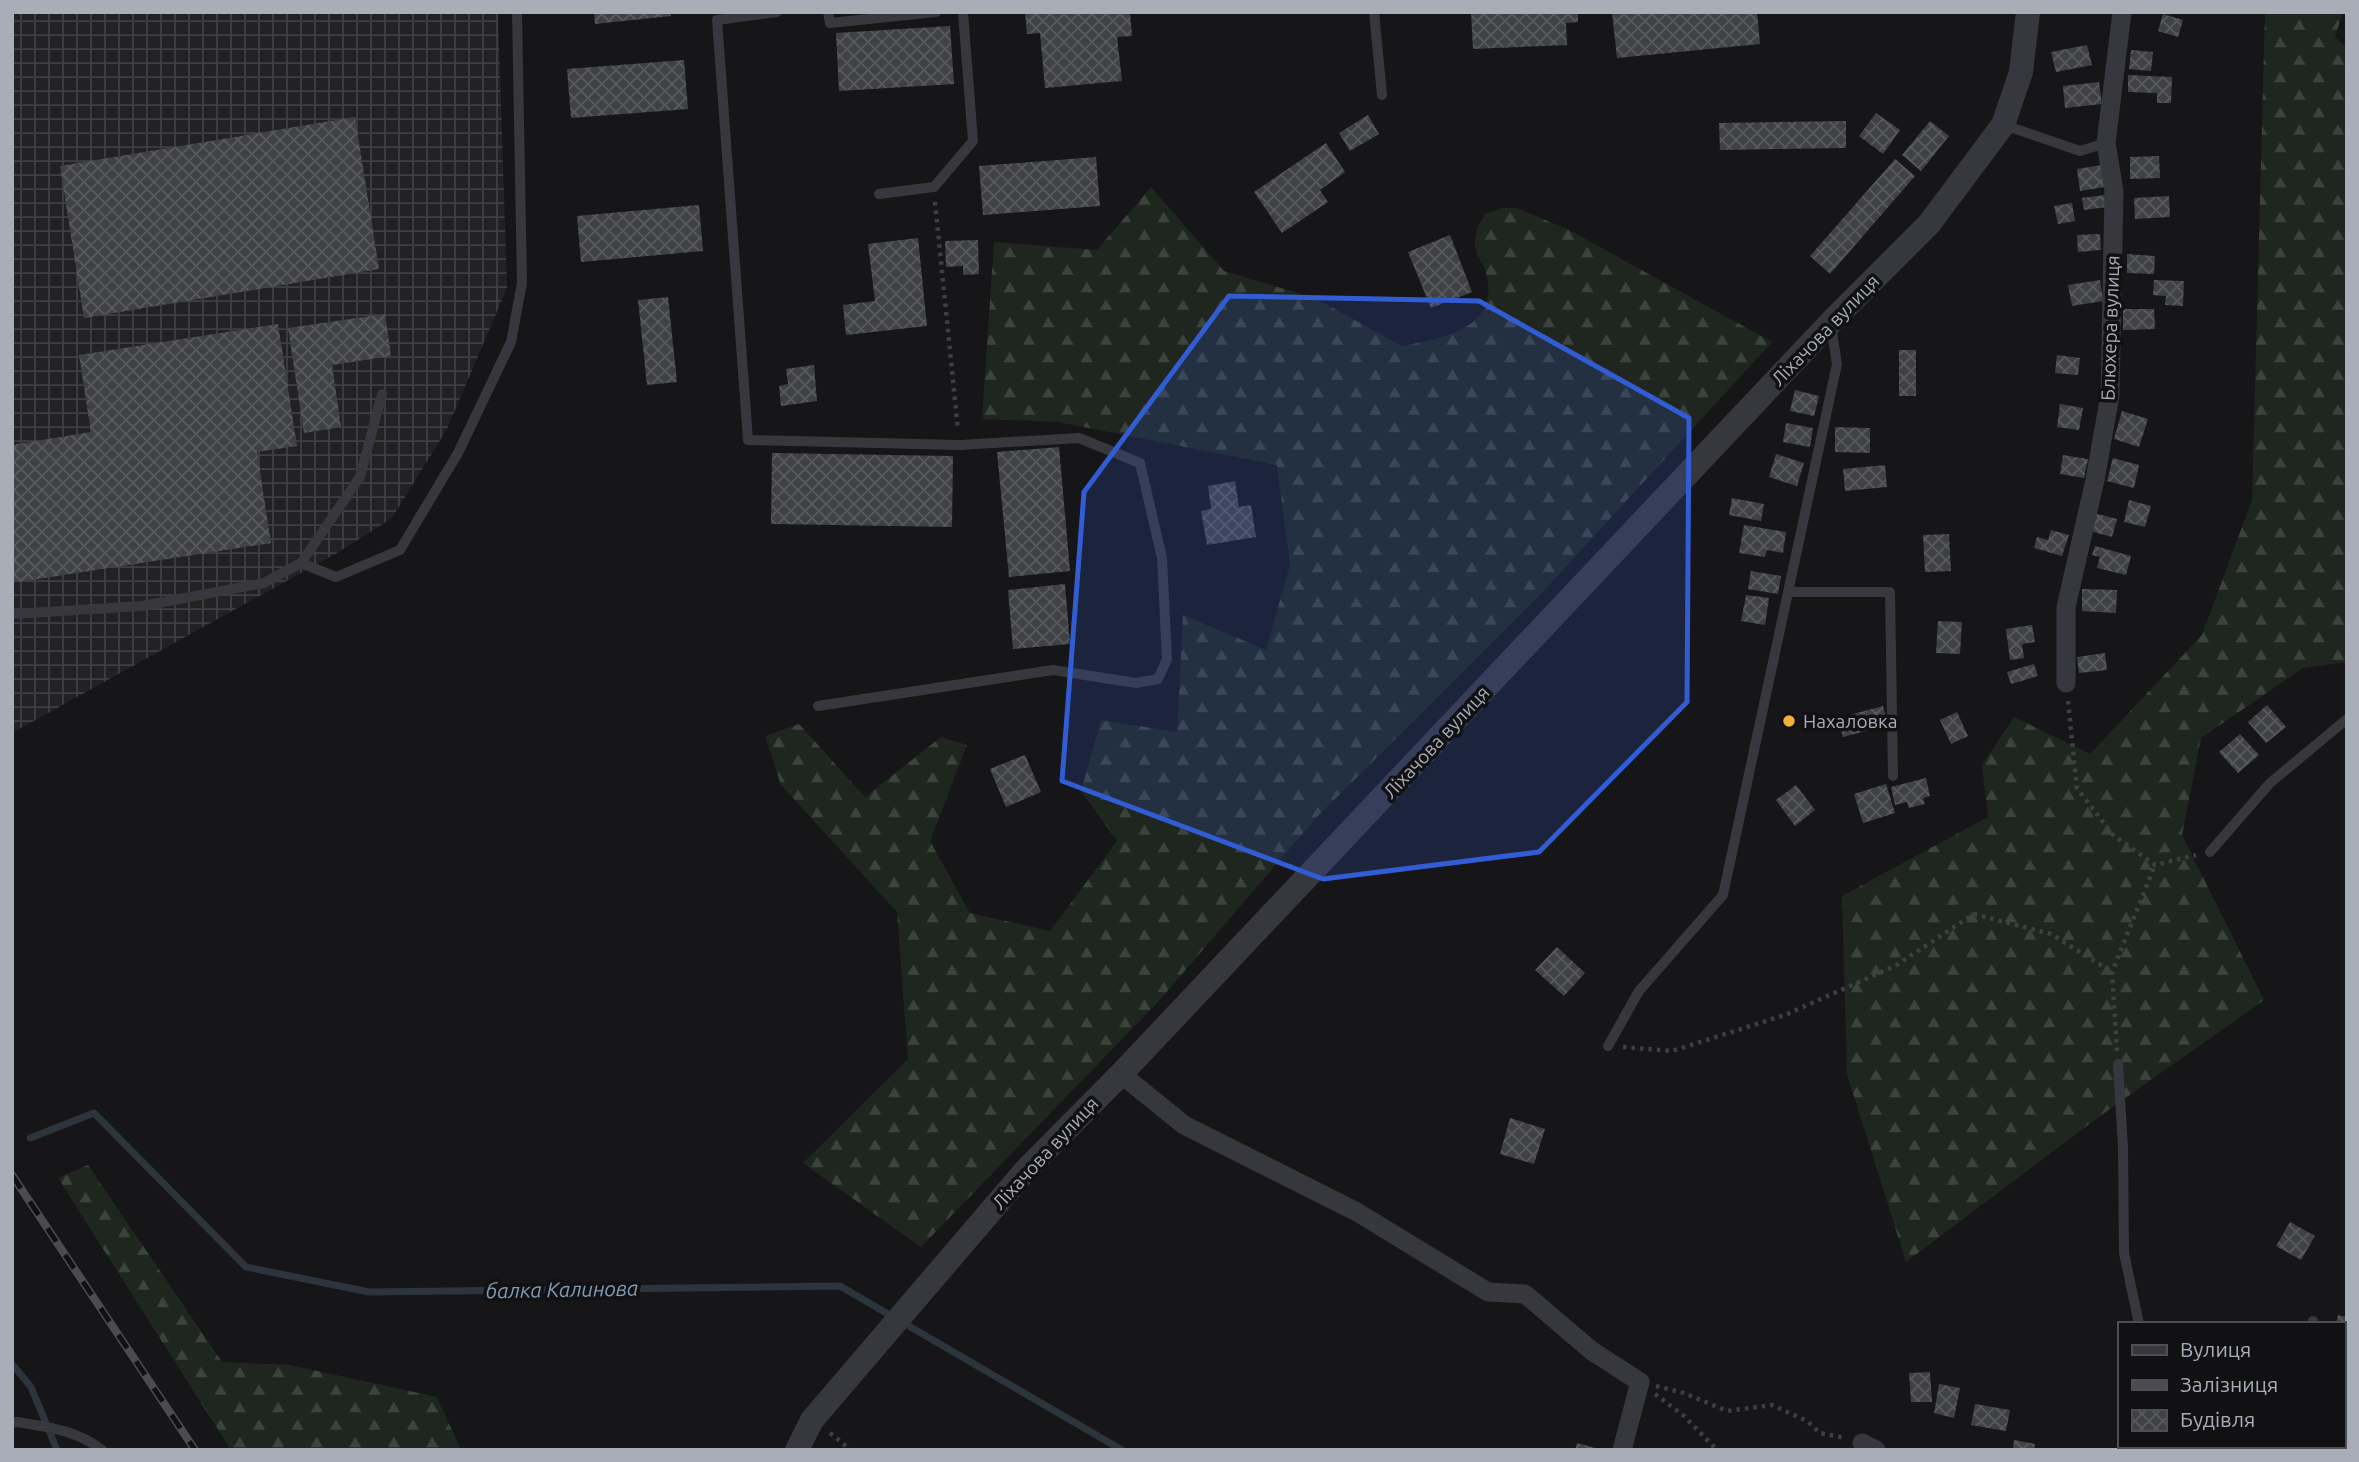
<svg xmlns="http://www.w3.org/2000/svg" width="2359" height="1462" font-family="Ubuntu,sans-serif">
<defs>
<pattern id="industrial-grid" width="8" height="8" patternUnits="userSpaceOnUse" patternTransform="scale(1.75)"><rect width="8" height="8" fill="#222225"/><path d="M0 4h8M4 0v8" fill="none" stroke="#3f3f43"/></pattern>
<pattern id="forest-firs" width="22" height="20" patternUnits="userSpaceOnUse" patternTransform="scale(1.75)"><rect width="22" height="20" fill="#1e261f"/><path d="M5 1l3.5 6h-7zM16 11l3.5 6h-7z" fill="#3c433d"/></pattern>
<pattern id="building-cross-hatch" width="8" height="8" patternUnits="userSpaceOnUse" patternTransform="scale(1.75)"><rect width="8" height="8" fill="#404145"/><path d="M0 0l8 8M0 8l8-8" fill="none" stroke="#595a5e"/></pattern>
</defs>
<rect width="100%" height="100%" fill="#161618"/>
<polygon fill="url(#industrial-grid)" points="12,12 498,12 507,288 447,429 392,518 337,553 12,733"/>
<g fill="url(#forest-firs)">
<polygon points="2265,12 2343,12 2335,37 2347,48 2347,662 2303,668 2201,738 2182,835 2264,1000 2100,1116 1906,1262 1847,1074 1842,896 1988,817 1982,765 2014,717 2090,754 2202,635 2252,500"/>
<path d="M1151,187L1224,271L1315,298L1402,346C1442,338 1501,329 1486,273C1485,266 1479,260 1477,254C1471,238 1478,227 1485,214L1502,208H1517L1569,230L1772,342L1538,597L1316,818L1158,1002L921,1247L803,1163L908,1059L897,912L781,785L765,736L799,724L865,797L941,737L967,745L930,841L970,913L1050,931L1117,841L1081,791L1101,720L1177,732L1183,615L1266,650L1290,565L1277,465L1058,422L982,419L994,242L1097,250Z"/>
<polygon points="88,1165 222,1362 290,1365 437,1397 461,1450 231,1450 58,1178"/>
</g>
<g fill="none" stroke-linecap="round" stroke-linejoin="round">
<g stroke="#2c353c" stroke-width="7">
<polyline points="30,1138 94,1113 246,1267 369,1292 840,1286 1122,1450"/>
<polyline points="12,1364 31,1387 57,1450"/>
</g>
</g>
<g fill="url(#building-cross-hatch)">
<polygon points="594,12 670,12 671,16 595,24"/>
<polygon points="1025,12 1130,12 1132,36 1117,37 1122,81 1045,88 1040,33 1027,34"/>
<polygon points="1471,12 1578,12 1578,22 1566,23 1567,45 1473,49"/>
<polygon points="1612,12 1757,12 1760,44 1617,58"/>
<polygon points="2163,14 2183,20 2178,37 2158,31"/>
<polygon points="950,26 954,84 839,91 836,33"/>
<polygon points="2087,45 2092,65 2056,72 2051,52"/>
<polygon points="2131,50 2153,52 2151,71 2129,69"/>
<polygon points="684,60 688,109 571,118 567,69"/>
<polygon points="2128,75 2172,77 2171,103 2157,103 2157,93 2128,92"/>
<polygon points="2099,82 2102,104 2065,108 2063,86"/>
<polygon points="1876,113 1900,130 1883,154 1859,136"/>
<polygon points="1368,115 1379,134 1350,151 1339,133"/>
<polygon points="355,117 379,269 84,318 60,166"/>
<polygon points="1846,121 1846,148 1720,150 1719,123"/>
<polygon points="1930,121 1949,136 1921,171 1902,155"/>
<polygon points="1326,143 1345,172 1320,190 1328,202 1282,233 1254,192"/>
<polygon points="2159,156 2160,178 2130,179 2130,157"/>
<polygon points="1096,157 1100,206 983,215 979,166"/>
<polygon points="1895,159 1915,176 1830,274 1810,256"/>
<polygon points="2102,165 2105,187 2080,191 2077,169"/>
<polygon points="2105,195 2107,207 2084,210 2082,198"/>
<polygon points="2169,196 2170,217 2135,219 2134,198"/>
<polygon points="2072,203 2075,221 2058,224 2054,206"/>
<polygon points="699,205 703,251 581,262 577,216"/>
<polygon points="2100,234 2101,250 2078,252 2077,235"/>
<polygon points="1450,235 1472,292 1431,308 1408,252"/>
<polygon points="918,238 927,326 846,335 843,305 875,301 868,244"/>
<polygon points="978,240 979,274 963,275 963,266 946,267 945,241"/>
<polygon points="2127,254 2155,256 2154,274 2127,273"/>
<polygon points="2100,280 2103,301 2072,306 2068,285"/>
<polygon points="2154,280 2184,281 2183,306 2165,305 2166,296 2153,295"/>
<polygon points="668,297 677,382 647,385 638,300"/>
<polygon points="2123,309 2154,309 2155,329 2123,330"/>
<polygon points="385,314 391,356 332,365 341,427 304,433 288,328"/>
<polygon points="278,324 297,446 257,452 271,543 12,583 12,445 91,432 79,355"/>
<rect x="1899" y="350" width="17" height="46"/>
<polygon points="2057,355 2080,358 2078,375 2055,373"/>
<polygon points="814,365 817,401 781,406 779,386 788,384 786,369"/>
<polygon points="1795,390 1819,396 1814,416 1790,411"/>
<polygon points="2060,404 2083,408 2079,430 2057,427"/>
<polygon points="2122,411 2148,419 2139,447 2114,439"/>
<polygon points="1786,423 1813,428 1810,447 1783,442"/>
<polygon points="1835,427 1870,428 1870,453 1835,452"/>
<polygon points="1059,447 1070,571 1009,577 997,452"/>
<polygon points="772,453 953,456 952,527 771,524"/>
<polygon points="1776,454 1804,463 1797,486 1769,477"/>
<polygon points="2063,455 2088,459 2084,478 2060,474"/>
<polygon points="2113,458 2139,465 2134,488 2107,481"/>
<polygon points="1885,465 1887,487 1845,491 1843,469"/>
<polygon points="1235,481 1239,507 1251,505 1256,537 1207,545 1201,511 1211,509 1208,486"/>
<polygon points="1732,498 1764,504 1761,521 1729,515"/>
<polygon points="2129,500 2151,506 2145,527 2124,522"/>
<polygon points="2094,513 2117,519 2112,537 2090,531"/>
<polygon points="1744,525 1786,532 1783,553 1767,550 1765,557 1739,553"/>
<polygon points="2051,530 2069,535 2062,556 2034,548 2037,537 2048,540"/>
<polygon points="1949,534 1951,571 1925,572 1923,535"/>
<polygon points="2095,546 2131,556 2126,575 2097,568 2100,557 2092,555"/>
<polygon points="1751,571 1781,576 1778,594 1748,589"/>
<polygon points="1065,584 1070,644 1013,649 1008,590"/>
<polygon points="2082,589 2117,590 2116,613 2082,611"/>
<polygon points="1746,595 1769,598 1765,625 1741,621"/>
<polygon points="1938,621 1962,622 1960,654 1936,653"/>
<polygon points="2032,625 2035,642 2022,644 2024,658 2010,660 2006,629"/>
<polygon points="2105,653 2107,670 2079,673 2077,657"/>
<polygon points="2034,664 2038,676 2011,684 2007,672"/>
<polygon points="2267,705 2286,727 2266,743 2248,722"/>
<polygon points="1883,706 1888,725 1843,737 1838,718"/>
<polygon points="1957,712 1968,736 1951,744 1940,720"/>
<polygon points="2240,734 2259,755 2238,773 2219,752"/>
<polygon points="1025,755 1041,792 1006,807 990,769"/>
<polygon points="1926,778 1930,796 1923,798 1925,804 1909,808 1907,802 1895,805 1891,787"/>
<polygon points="1886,784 1895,813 1863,823 1854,794"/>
<polygon points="1796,785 1815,810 1795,826 1776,800"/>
<polygon points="1557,947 1585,973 1564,996 1535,970"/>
<polygon points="1510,1118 1545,1129 1534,1164 1500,1154"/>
<polygon points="2290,1222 2315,1236 2301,1260 2276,1246"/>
<polygon points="2338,1315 2347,1317 2347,1346 2343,1345 2343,1324 2336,1324"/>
<polygon points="1930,1372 1932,1402 1911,1402 1909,1373"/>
<polygon points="1939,1384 1960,1388 1954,1418 1934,1413"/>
<polygon points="1975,1404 2010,1410 2006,1431 1971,1425"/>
<polygon points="2014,1440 2035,1444 2034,1450 2013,1450"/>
<polygon points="1577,1443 1599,1449 1599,1450 1575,1450"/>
</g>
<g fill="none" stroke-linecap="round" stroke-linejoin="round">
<g stroke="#3d3f44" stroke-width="4.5" stroke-dasharray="3.5 5" stroke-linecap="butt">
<polyline points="935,202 958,430"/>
<polyline points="2068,701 2077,788 2113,835 2155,865 2196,855"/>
<polyline points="1623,1047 1672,1051 1785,1015 1895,966 1974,914 2051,934 2112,972"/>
<polyline points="2117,1051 2112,972 2155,865"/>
<polyline points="1656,1386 1684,1393 1727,1411 1772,1405 1807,1421 1820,1433 1845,1438"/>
<polyline points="1655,1394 1684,1416 1717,1450"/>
<polyline points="830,1433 851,1450"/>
</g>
<g stroke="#37383d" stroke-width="10">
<polyline points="777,12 717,20 748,440 960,445 1079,438 1140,463 1162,558 1167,659 1158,679 1136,683 1053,670 818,706"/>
<polyline points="828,12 830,23 936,12"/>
<polyline points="1374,12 1382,95"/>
<polyline points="2004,125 2080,151 2106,143"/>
<polyline points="879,194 934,187 973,141 963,12"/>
<polyline points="301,563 336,577 400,550 458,453 511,342 522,283 517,12"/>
<polyline points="1790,592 1890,592 1893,776"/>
<polyline points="12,614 142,606 264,583 301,563 360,477 382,394"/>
<polyline points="2210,852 2270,783 2347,719"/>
<polyline points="1608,1046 1639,991 1723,895 1837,364 1831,326"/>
<polyline points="2118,1064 2123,1148 2124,1253 2139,1324"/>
<polyline points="2313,1321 2313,1324"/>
<path d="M12,1423L17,1422C47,1427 77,1430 102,1450"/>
<polyline points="2165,1446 2166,1450"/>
<polyline points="2255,1446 2266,1450"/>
<polyline points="2315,1450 2316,1446"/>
</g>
<g stroke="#37383d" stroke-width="19">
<polyline points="2066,683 2066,607 2095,480 2110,395 2114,191 2106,143 2122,12"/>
<polyline points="1121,1074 1184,1125 1357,1212 1488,1292 1525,1294 1592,1351 1640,1382 1622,1450"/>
<polyline points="1862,1443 1876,1450"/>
</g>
<polyline stroke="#37383d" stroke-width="24" points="797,1450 812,1420 1025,1171 1121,1074 1831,322 1929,224 2003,125 2021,72 2028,12"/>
<defs>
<polyline id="rail" points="12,1175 195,1450"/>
</defs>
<use href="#rail" stroke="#4a4c52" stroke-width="8"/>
<use href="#rail" stroke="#111113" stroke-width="5" stroke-dasharray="16" stroke-linecap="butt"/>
</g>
<path fill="#325cd3" fill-opacity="0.2" stroke="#325cd3" stroke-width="5" stroke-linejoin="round" d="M1229,296L1479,301L1689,418L1687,702L1539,852L1323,879L1062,781L1084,492Z"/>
<circle fill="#f2b134" stroke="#111113" stroke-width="2.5" cx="1789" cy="721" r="7"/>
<g text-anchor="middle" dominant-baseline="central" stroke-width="7" stroke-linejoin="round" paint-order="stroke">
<g font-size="19" fill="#a8adb8" stroke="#111113">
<text transform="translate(2110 328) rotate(-88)">Блюхера вулиця</text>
<text transform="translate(1825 330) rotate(-46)">Ліхачова вулиця</text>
<text transform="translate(1436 742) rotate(-47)">Ліхачова вулиця</text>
<text transform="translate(1045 1153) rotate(-47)">Ліхачова вулиця</text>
</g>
<g font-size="19" fill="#a8adb8" stroke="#111113" text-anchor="start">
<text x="1803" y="721">Нахаловка</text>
</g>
<g font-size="21" font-style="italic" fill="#7f9bb3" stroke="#111113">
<text transform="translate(562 1289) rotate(-1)">балка Калинова</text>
</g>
</g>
<rect width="2359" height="1462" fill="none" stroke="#a8adb8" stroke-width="28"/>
<rect x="2118" y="1322" width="228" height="126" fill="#111113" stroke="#4d4f55" stroke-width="2"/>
<rect x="2132" y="1345" width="35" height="10" fill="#37383d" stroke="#4d4f55" stroke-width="2"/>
<text x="2180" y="1357" font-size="21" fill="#a8adb8">Вулиця</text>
<rect x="2132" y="1380" width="35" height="10" fill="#4a4c52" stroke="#4d4f55" stroke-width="2"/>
<text x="2180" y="1392" font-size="21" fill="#a8adb8">Залізниця</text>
<rect x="2132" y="1410" width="35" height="21" fill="url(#building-cross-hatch)" stroke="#4d4f55" stroke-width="2"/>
<text x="2180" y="1427" font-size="21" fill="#a8adb8">Будівля</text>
</svg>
